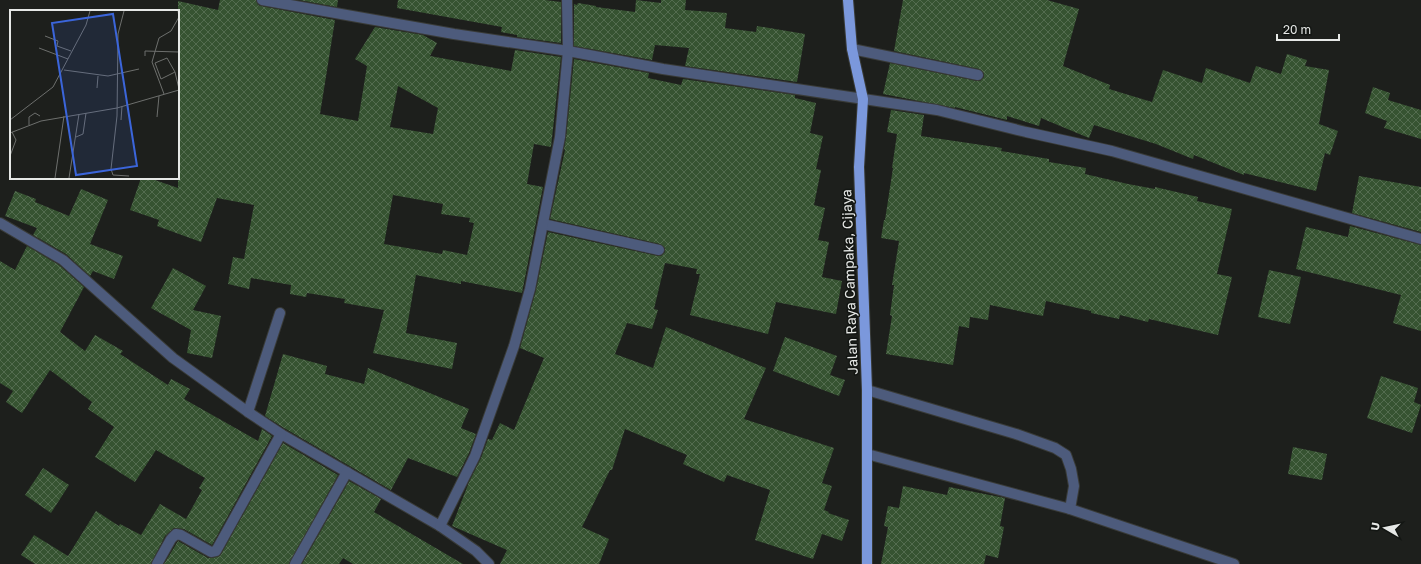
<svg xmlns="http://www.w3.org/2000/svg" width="1421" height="564" font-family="'Golos Text',sans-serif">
<defs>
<pattern id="building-cross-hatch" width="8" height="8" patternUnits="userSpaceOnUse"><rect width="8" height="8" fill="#365331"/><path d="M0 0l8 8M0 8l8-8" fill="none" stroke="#536c4f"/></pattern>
</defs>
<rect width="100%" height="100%" fill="#1d1f1c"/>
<g fill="url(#building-cross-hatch)" fill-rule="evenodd">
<path d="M220,0H256L258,5L261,6L335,20L320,114L358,121L367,66L355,59L375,27L423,35L437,43L430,56L511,71L515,50L561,57L551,147L534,144L527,184L543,187L522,293L461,281V284L416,275L406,333L457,343L452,369L373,353L384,310L344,303L345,299L307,293L306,297L290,294L291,285L251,278L249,289L228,284L233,257L244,259L254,205L217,198L201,242L157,226L159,220L130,210L141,178H149L178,188V1L218,10ZM398,86L438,108L433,134L390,127ZM393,195L443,204L441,214L470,218L469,222L474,223L467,255L443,250L442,254L384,244Z"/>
<polygon points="299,0 338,0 337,7"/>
<polygon points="398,0 545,0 561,2 561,43 517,37 517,35 501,32 502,27 397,8"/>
<polygon points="636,0 661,3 661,0 686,0 685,10 727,13 725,28 756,32 757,26 805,34 797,82 685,66 689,48 655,45 652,60 574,46 574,4 577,5 578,3 596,6 596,7 635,12"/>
<polygon points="903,0 1047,0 1079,9 1063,66 1110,85 1109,89 1152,102 1163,70 1202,83 1206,68 1250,83 1256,66 1281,74 1287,54 1307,60 1305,66 1329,70 1319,124 1338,131 1330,155 1325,153 1316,191 1244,173 1244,175 1194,155 1193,159 1156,144 1094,125 1089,138 1041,118 1039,126 1007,116 1007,120 955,107 955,108 883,94 890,63 977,81 980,81 984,77 984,73 979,69 894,51"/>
<polygon points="574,59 649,73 648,78 681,85 683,79 795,95 795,98 816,103 810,133 823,136 816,169 821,170 814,205 825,208 818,240 829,242 822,277 842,281 836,314 776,302 768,334 690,315 700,274 696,274 697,269 665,263 654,309 658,310 652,329 627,323 615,354 653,368 666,327 766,368 744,419 834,448 822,483 832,486 824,510 829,512 828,513 849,520 842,541 822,534 813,559 755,540 770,490 727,475 724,482 683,464 687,455 625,429 612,470 610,470 582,527 609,539 599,564 500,564 507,550 452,526 469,482 481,458 488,439 492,440 500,423 514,430 544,358 520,348 536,290 548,232 658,256 661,256 665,252 665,248 660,244 550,219 565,150 564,149 566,138"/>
<polygon points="1373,87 1390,93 1388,100 1421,110 1421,139 1384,128 1387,121 1365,113"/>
<polygon points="891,110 924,115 921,136 1002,148 1001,151 1049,159 1049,162 1086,168 1085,174 1128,184 1155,189 1155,187 1198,197 1197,201 1232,209 1217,274 1232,277 1218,335 1149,319 1148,322 1120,315 1119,319 1091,313 1091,311 1046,301 1043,316 990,305 988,320 970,317 969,328 959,326 953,365 886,354 892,316 890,315 894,285 892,285 899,241 881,238 884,220 885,220 893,168 892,168 897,134 887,132"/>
<polygon points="1359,176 1421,187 1421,232 1352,213"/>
<polygon points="81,189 108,200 90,244 123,256 114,279 93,271 90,276 66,254 33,235 37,228 5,216 15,191 36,199 35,202 69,216"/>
<polygon points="1350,226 1421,245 1421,331 1393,323 1401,295 1296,269 1306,227 1348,237"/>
<polygon points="27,246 59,265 84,287 60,332 85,351 95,335 123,351 120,354 168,385 171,379 190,389 184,399 258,441 262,429 272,436 212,545 184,529 174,528 165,536 151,564 35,564 21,555 34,535 68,556 96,511 119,526 120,524 141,535 160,504 186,519 202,490 199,488 205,478 156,450 135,482 95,457 114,427 88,409 92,402 50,370 22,413 6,402 13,391 0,383 0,261 15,270"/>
<polygon points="173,268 206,286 193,310 221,316 212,358 187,353 191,330 151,308"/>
<polygon points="1269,270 1301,277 1290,324 1258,317"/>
<polygon points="785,337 837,356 830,375 845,380 839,396 773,371"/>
<polygon points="283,354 327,366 325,374 364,384 368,368 469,409 461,428 476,434 469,453 457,477 408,458 391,490 284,428 265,416"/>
<polygon points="1381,376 1418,388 1414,402 1421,405 1412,433 1367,418"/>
<polygon points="283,443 338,475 289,564 164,564 178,541 208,558 212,558 220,556"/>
<polygon points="1293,447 1327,454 1322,480 1288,474"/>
<polygon points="43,468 69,485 51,513 25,495"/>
<polygon points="349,481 381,499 374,512 463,564 353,564 343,558 339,564 302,564"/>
<polygon points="903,486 947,495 949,487 1005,498 1000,526 1004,527 998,558 986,555 984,564 881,564 888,527 884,526 888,506 899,508"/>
</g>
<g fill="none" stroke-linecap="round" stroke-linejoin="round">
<defs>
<g id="lane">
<polyline points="867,390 1016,434 1055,448 1066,455 1071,469 1074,486 1070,509"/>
<polyline points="867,454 1070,509 1234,564"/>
</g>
<g id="street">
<polyline points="262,0 454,34 568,51 663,69 937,110 1026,132 1112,151 1421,239"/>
<polyline points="852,49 978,75"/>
<polyline points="0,223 63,260 173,358 248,412 281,434 440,526 476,551 489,564"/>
<polyline points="543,224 659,250"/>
<polyline points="248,412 280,313"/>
<polyline points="440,526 475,456 514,346 530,289 560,137 568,51 567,0"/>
<polyline points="157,564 171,539 176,534 181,535 211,552 216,551 281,434"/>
<polyline points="295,564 347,472"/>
</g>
<polyline id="primary" points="848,0 852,49 863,99 859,167 867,390 867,564"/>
</defs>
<use href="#lane" stroke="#393b38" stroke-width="12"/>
<use href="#street" stroke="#393b38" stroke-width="12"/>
<use href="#primary" stroke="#393b38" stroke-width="12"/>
<use href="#lane" stroke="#4d5b7c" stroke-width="10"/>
<use href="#street" stroke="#4d5b7c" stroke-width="10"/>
<use href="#primary" stroke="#7b98dc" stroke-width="10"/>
</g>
<g text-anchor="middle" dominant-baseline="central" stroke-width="3" stroke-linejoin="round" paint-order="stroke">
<g font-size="14" fill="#e6e8e6" stroke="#131613">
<text transform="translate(849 282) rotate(-92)">Jalan Raya Campaka, Cijaya</text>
</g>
</g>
<g transform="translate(10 10)">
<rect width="169" height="169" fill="#1d1f1c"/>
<path fill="none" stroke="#6d6f6d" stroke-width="1" d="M114,1L108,24L107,106L101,159L103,165L119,166M35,26L48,31L47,36L61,41M29,38L58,49M135,46V41L169,42M54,60L98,66L129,59M165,62L151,69L145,53L157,48L165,62L169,79M87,78L88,66M154,84L142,52L149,28L161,21L169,7L168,1M147,107L149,86M0,110L43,77L76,15L80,1M111,110L112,96M19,115V107L25,103L30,106M0,123L31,111L107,98L169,80M66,127L73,124L76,103M0,146L6,130L2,122M45,168L54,106M59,168L69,104"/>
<path fill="#3b65da" fill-opacity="0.15" stroke="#3b65da" stroke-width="2" d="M103,4L127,156L66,165L42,13Z"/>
<rect width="169" height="169" fill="none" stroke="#e6e8e6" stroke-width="2"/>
</g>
<g transform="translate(1385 528) rotate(279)" stroke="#131613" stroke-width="3" paint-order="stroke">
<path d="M0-3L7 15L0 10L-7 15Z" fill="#e6e8e6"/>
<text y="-6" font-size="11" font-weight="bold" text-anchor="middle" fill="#e6e8e6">U</text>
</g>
<path d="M1277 34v6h62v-6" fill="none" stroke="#e6e8e6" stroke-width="2"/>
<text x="1283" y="34" font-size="12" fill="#e6e8e6" stroke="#131613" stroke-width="3" paint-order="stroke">20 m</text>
</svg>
